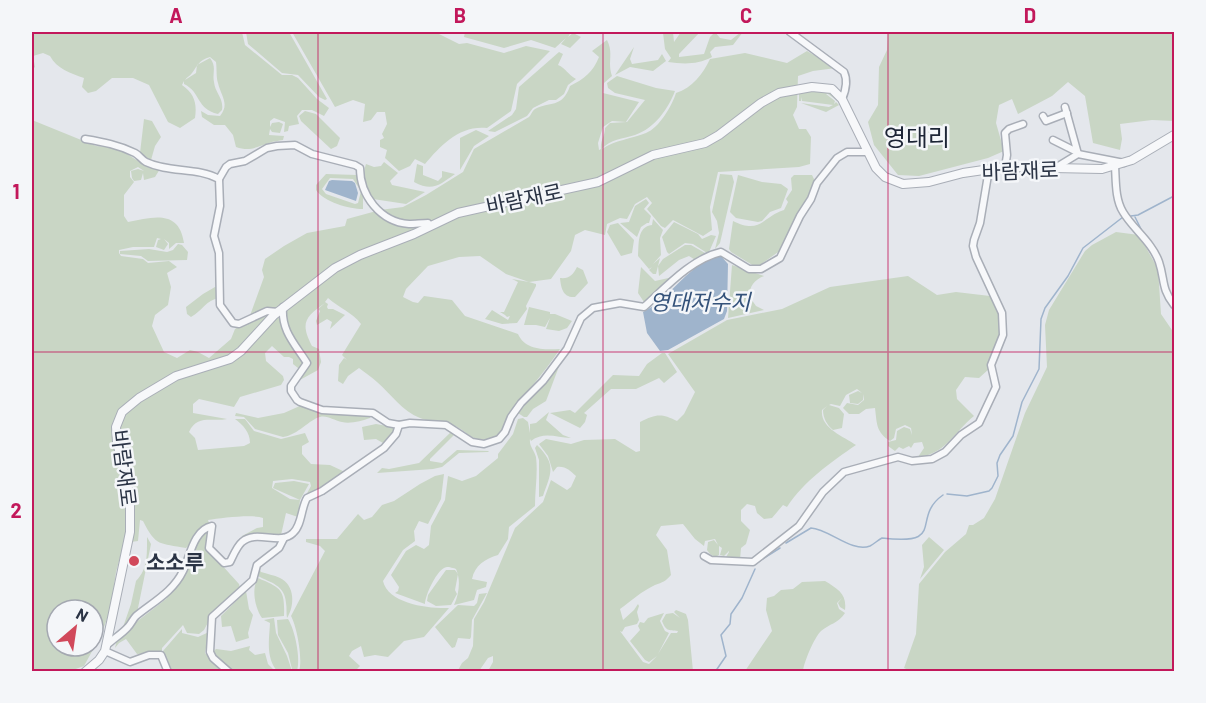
<svg xmlns="http://www.w3.org/2000/svg" width="1206" height="703" font-family="Barlow,'Noto Sans KR',sans-serif">
<rect width="100%" height="100%" fill="#e4e7ec"/>
<g fill="#c9d6c5" fill-rule="evenodd">
<path d="M32,32H242L245,45L282,75H292L298,78L317,99L329,108L324,116L312,110H302L297,116L299,124L289,126L288,131L284,132L285,122L274,118L270,121V127L272,123L279,122L283,124L280,133L272,132L270,129L269,135L284,136L283,140C279,141 274,141 269,143C256,147 250,152 236,147L233,135L225,125H214L202,117L201,111L208,115L220,116C230,104 221,96 218,83C216,77 217,69 216,62L210,57C199,60 198,65 192,73C190,76 187,77 185,80L196,73L197,65L210,58C217,67 212,73 214,82C215,93 224,98 222,110L218,114C196,109 201,92 184,84V81L182,85C195,94 197,104 195,118L180,128L168,122L149,85L133,78H112L96,91L88,93L82,87L84,78C70,73 57,69 50,56L43,53L33,56L35,67L32,70Z"/>
<polygon points="246,32 289,32 327,99 325,100 319,97 298,75 282,73 248,44"/>
<path d="M292,32H435L459,44L467,43L504,53L526,46L550,51L517,84L511,111L487,128C460,125 441,145 425,164L415,159L410,166L399,171L385,158L387,150L380,147V140L384,138L382,134L387,124L385,112H377L371,120L363,122L365,104L353,100L335,107Z"/>
<polygon points="465,32 571,32 568,37 573,33 581,37 570,48 561,44 566,38 555,48 531,40 504,48 464,37"/>
<path d="M665,32H673L674,42L681,32H700L679,54V57L704,54L710,37L715,32L720,38L731,40L741,32H743L733,45L715,47L710,52L712,57C697,65 683,64 668,62L671,58L665,49L663,33Z"/>
<polygon points="888,32 1174,32 1174,121 1152,120 1120,124 1122,139 1120,150 1093,143 1085,96 1068,82 1052,96 1018,114 1012,99 999,105 996,123 1004,151 988,158 919,176 898,175 874,145 868,122 878,105 879,67 887,50"/>
<path d="M607,40C614,54 607,61 612,76L604,83L603,93L639,102L626,122L612,121L603,127L598,143L599,150L601,149C600,141 605,136 605,128L610,123L627,122L645,100L615,93L608,88L607,83L617,76L656,88L675,91C668,109 655,128 635,135C623,139 610,139 602,149C615,140 631,139 646,133C659,128 672,106 676,93C692,88 703,74 710,59L745,53L787,63L807,51L836,68L813,71L798,76L797,107L793,115L799,129H806L811,137L810,164L799,167L718,172L710,207L712,230L703,236L673,220L665,228L661,226L647,209L652,203L647,197L635,204L627,219L620,218L607,224L605,235L585,230L575,235L571,251L551,279L529,282L536,284V286L526,306L527,309L517,323L502,324L485,319L492,310L508,320L510,316L507,317L505,315L508,314L505,315L500,312H504L518,282L512,279L529,282L506,274L480,256L459,257L428,266L406,289L403,297L413,302L418,303L424,296L452,300L465,316L518,334C525,350 544,350 560,349C540,379 515,404 498,436C470,447 472,431 448,423C439,421 429,422 420,418C402,411 392,395 377,382C372,377 365,373 359,368L348,376L343,384L338,381L339,365L344,358L347,360L342,355L361,324C352,312 339,308 328,298L325,302L328,304L327,307L328,309H333L345,315L330,329L332,322L327,319L317,325L316,321L320,311L318,309L325,303C305,317 300,323 312,346L319,349L321,362L318,370L298,381L303,372L293,364V359L289,357H284L272,346L265,353L266,361L283,376L284,380L281,385L240,397L234,407L199,399L193,404V413L227,419C212,422 197,414 189,432L195,438L198,450L244,446L250,443C250,432 243,425 235,419H245L254,431L281,439L305,433L309,442L302,446V454L311,464L330,465L345,472L321,488L306,495L311,486L310,482L292,479L273,481L272,488L290,499L300,500L273,488L275,483L294,481L309,484L300,500L298,517L286,513L281,535L244,538L242,536L257,528L263,527V518C253,514 221,518 208,520L209,523C196,531 197,540 186,548C160,543 156,547 143,521L140,520L138,541L124,543L116,572L111,607L102,633L84,666L70,671H32V120L96,146L118,148L141,163L160,169L155,177L144,180L143,173L141,180L134,181L132,178L131,171L138,169L144,171L138,167L130,171V177L134,182L124,195V216L128,222C153,217 179,209 184,243H176L169,249V243L164,239L168,244L164,250L156,247L158,240L161,239L157,238L154,247H133L119,250V253L121,256L143,259L148,263L169,261L177,267L167,273L171,287L168,305L155,315L152,326L164,352L177,358L190,350L198,352L209,358L231,339L235,329L248,321L264,277L262,270L265,259L284,246L307,233L345,226L347,219L380,210L403,207L426,195L463,172L474,149L529,117C531,115 532,111 535,109C549,101 562,109 570,86C584,79 593,72 599,57L592,51ZM57,610H93V646H57Z"/>
<polygon points="634,47 630,59 632,64 658,60 662,54 666,61 653,71 630,67 615,75"/>
<path d="M559,52L563,54L558,65C566,68 568,75 576,79L568,85L564,94L556,100H549L533,108L527,116L495,132L488,131L512,115L516,109L519,87Z"/>
<polygon points="822,90 833,94 839,102 828,94 812,94 826,94 835,101 834,104 836,102 839,105 826,112 801,103 829,107 833,105 802,101 802,97 801,101 799,101 799,93"/>
<polygon points="305,111 316,114 340,138 337,146 331,149 301,121 299,116"/>
<polygon points="144,119 152,121 161,137 155,146 151,160 145,158 140,153"/>
<polygon points="476,130 489,136 474,146 460,170 460,138"/>
<path d="M384,162L398,173L390,181L392,185L425,192L406,204L373,199C367,188 361,176 366,164L374,167L381,166Z"/>
<path d="M417,164L423,166V175L438,181L442,177V171L455,174C439,185 433,192 414,182Z"/>
<path d="M326,174L357,175L361,187L359,188L353,179L330,178L322,189L326,194L355,204L358,203L361,191L363,192V209C349,209 324,202 316,190V185Z"/>
<polygon points="720,174 732,175 734,182 720,243 715,249 719,233 717,221 712,212"/>
<polygon points="738,175 762,182 781,184 788,189 781,208 770,212 762,221 758,222 736,218 730,212"/>
<path d="M794,175H812L815,181L808,199L794,220L781,250L760,265L754,266L731,252L729,249L733,221C761,235 763,216 784,210L788,202L786,199L792,190L791,178Z"/>
<polygon points="646,199 649,203 644,209 651,216 649,223 647,223 641,227 637,237 620,223 629,222 635,206"/>
<path d="M653,219L663,230L660,238L661,255L653,264L660,258L656,274H653L649,270L652,267L649,269L638,256C639,243 637,227 652,225Z"/>
<polygon points="674,222 698,234 702,239 711,235 716,236 709,252 707,253 693,244 685,243 669,254 667,252 662,237"/>
<polygon points="618,223 634,240 632,253 621,256 607,232 610,225"/>
<polygon points="1116,232 1139,235 1158,269 1161,314 1174,333 1174,671 913,672 904,668 916,634 919,584 945,552 966,534 969,525 973,525 984,518 995,499 1025,413 1047,367 1045,325 1049,310 1085,251 1092,245"/>
<polygon points="178,244 182,245 188,252 187,260 148,261 141,256 120,254 120,251 149,249 167,252 173,250"/>
<polygon points="685,245 691,245 705,253 697,261 689,256 679,260 659,276 658,266 663,259"/>
<path d="M732,265L764,276C754,280 750,286 749,296L756,306L764,310L728,318Z"/>
<path d="M577,267L583,270L588,283L575,297C563,298 561,288 560,278C569,279 573,275 577,267Z"/>
<polygon points="641,267 655,281 673,277 644,302 638,293"/>
<path d="M908,276L937,295L956,292L990,296L999,315V337L989,369L979,378L965,377L956,390L957,399L974,416C954,432 946,454 918,457L924,448L922,442L914,443L911,448L909,446L903,449L899,447L895,451L888,446V442L896,440L897,431L904,427L910,429L912,435L911,428L905,425L896,429L894,438L890,441C876,432 877,424 875,408L866,409L859,414H849L843,408L847,403L858,405L864,400L863,394V400L858,404L850,403L849,395L858,391L862,393L857,389L846,395L840,406L831,404L829,405L839,408L844,414L842,428L833,430C827,425 823,418 823,410L827,406L822,410C820,428 843,436 856,445C830,463 805,480 787,507L783,505L772,518L764,519L757,513L755,506L747,504L741,510V521L750,530L746,544L741,548L740,560L726,557L729,552V551L724,556L720,555L722,548L719,546V555L715,557L710,554L707,550L708,542L714,540L718,545L715,539L705,541L704,546L695,539L683,524L661,526L656,535L667,550L671,575C665,582 663,582 655,585C642,591 631,601 620,609L623,620L634,610L638,604L639,606L637,612L639,620L637,624L625,627L622,632L620,631L643,662L649,664L657,656L649,662L645,660L630,641L640,630L638,626L640,622L644,623L648,618L664,613L660,621L665,631L669,633L658,654L671,633H677L678,631C668,630 666,631 662,621L666,614L673,613L680,618L674,612L676,610L686,614L688,620L693,671H488L493,662V656L488,658L479,671L457,672L462,663L468,658L473,646L474,619L484,602L515,528L543,502L551,480L567,490L571,487L576,476C570,471 566,466 557,467L553,472L548,456L539,444L546,439L571,444L584,440L615,439L636,452L640,451V422C656,414 661,413 677,421L684,414L695,392L668,354L727,320L782,309L830,287Z"/>
<path d="M215,287H218L219,298C206,300 202,311 191,317L187,314L186,307L203,294Z"/>
<polygon points="529,307 550,312 550,314 555,314 572,321 567,328 559,331 546,329 550,318 545,327 536,325 524,325"/>
<polygon points="662,353 665,353 677,372 664,383 659,378 636,389 611,389 584,413 587,415 585,422 580,428 550,413 570,410 575,413 613,375 639,376 647,364"/>
<polygon points="561,361 546,401 533,409 527,417 524,417 518,413 528,399 545,383"/>
<path d="M302,405L322,412L370,416V418C362,421 350,424 342,422C335,421 327,415 320,417C310,419 298,435 283,437L255,429L244,417L235,416L236,413L258,418L284,413Z"/>
<path d="M549,412L546,420L563,435L571,438C557,438 544,431 531,441L530,439C529,446 534,450 536,457C538,473 535,489 535,506L509,527L508,539L498,555C485,559 475,565 472,579L487,582L486,587L477,590L474,600L454,605C459,594 461,580 456,569C455,568 448,567 447,567C437,568 425,596 425,604L395,593L398,591L399,587L391,575L406,551L416,545L424,549L429,545L431,526L445,500L448,476L462,481L476,476L498,458V454L513,434L518,419L523,418L528,422L530,433V424L536,423Z"/>
<polygon points="376,424 393,427 393,432 383,443 376,439 364,440 362,427"/>
<polygon points="451,432 455,434 430,459 430,461 442,463 457,450 489,451 488,452 459,453 442,467 433,469 377,473 382,468 389,469 419,463"/>
<path d="M537,445C557,465 551,473 543,496L539,497V460L535,448Z"/>
<path d="M444,474L441,499L428,524L419,521L414,531L415,541L403,550L383,581C388,604 430,609 449,608L424,637L404,641L388,657L375,655L364,657L361,646L352,651L349,656L360,666L355,671H299C303,660 297,627 291,616L325,551L320,546L306,542V539H337L358,514L364,520L372,517L382,505L394,501L420,484L435,476Z"/>
<path d="M210,529C206,554 224,566 239,584L240,588L213,613L204,630L199,634L187,633L183,625L162,648V652L137,654L126,639L119,643L115,648L117,639L125,635L135,623L166,599L185,571L189,557L202,535Z"/>
<path d="M147,537L151,544L137,613L122,630L131,604L136,581C148,569 147,554 147,537Z"/>
<polygon points="929,537 944,550 920,579 924,567 922,545"/>
<path d="M259,568L261,572C267,574 274,575 280,578C295,585 295,606 287,618C286,613 287,608 286,603C285,585 271,583 258,576Z"/>
<polygon points="446,570 455,570 458,574 455,590 457,594 451,605 436,606 427,601 428,595"/>
<path d="M258,578C281,588 285,589 284,616L262,618C255,608 251,589 258,578Z"/>
<path d="M825,581C838,589 847,594 845,610L840,607L838,603L842,598L837,603L839,609L845,613C839,623 829,624 821,631C814,638 804,662 803,671H745L772,631L766,610L767,598L774,596L781,590L793,589L802,582Z"/>
<polygon points="246,591 249,609 253,615 248,633 249,638 236,642 231,626 222,627 221,616"/>
<polygon points="487,593 472,620 471,637 470,639 458,638 455,647 452,648 435,627 458,605 474,606 477,603 479,594"/>
<path d="M274,618L276,633L287,656L292,671H277C266,657 269,641 270,623L264,620Z"/>
<path d="M288,619C295,630 301,659 297,671L292,669L288,653L278,635L277,620Z"/>
<polygon points="182,629 182,633 198,637 209,632 205,653 209,658 226,671 171,671 163,651"/>
<polygon points="250,646 249,650 255,655 265,653 268,664 275,671 232,671 213,652 216,649 231,651"/>
</g>
<g fill="#9fb4cc">
<polygon points="332,180 352,181 355,183 358,193 356,201 325,190 329,181"/>
<path d="M721,256L728,264L727,311L724,319L668,350L660,351L647,333L643,312C650,308 657,304 663,298C680,283 697,260 721,256Z"/>
</g>
<g fill="none" stroke-linecap="round" stroke-linejoin="round">
<g stroke="#9fb4cc" stroke-width="1.5">
<polyline points="1131,216 1138,215 1174,196"/>
<polyline points="1135,217 1141,229"/>
<polyline points="1148,248 1155,259"/>
<polyline points="947,494 967,496 989,491 992,488 998,476 997,463 1000,455 1013,436 1022,402 1039,369 1041,319 1045,308 1068,276 1083,248 1123,217"/>
<path d="M786,543L811,528C829,529 852,553 870,546C874,544 878,540 882,538C948,546 910,518 943,495"/>
<polyline points="758,562 780,548"/>
<polyline points="715,672 726,656 721,635 730,624 731,614 742,598 755,569"/>
</g>
<defs>
<g id="minor">
<path d="M790,32L844,72C848,81 846,90 842,99"/>
<polyline points="1065,107 1078,154"/>
<polyline points="1043,116 1046,121 1067,113"/>
<path d="M85,139C103,142 119,145 135,153C139,155 142,160 146,162C169,173 197,167 219,179L220,206L214,236L219,253L220,305L233,323L239,324L267,311L278,312"/>
<polyline points="1053,140 1077,152"/>
<path d="M1115,166C1116,181 1115,199 1123,212C1133,229 1152,242 1159,262C1165,280 1161,288 1174,305"/>
<polyline points="1005,167 1007,155 1005,133 1009,129 1023,124"/>
<polyline points="1055,168 1078,154 1124,163"/>
<path d="M219,179L226,167L230,164L245,161L267,148L277,146L295,145L312,154L355,165L360,168C360,195 380,222 409,224C415,224 422,223 428,223L430,226"/>
<path d="M283,307C281,331 295,344 307,363L291,386V391L297,400L300,402L322,410L373,413L388,423L399,425L410,423L446,425L472,442L484,444L499,439L505,432L511,417L521,403L543,381L567,349L581,318L593,308L620,303L644,307C666,287 691,259 721,252L749,269H761L780,258L800,216L811,199L817,183L837,158L847,152H867"/>
<polyline points="704,556 711,560 753,562 799,526 823,492 844,472 898,457 912,461 932,459 945,452 961,435 979,423 996,387 991,365 1003,335 1002,313 976,257 973,246 974,240 980,223 989,169"/>
<path d="M107,645C113,639 122,634 128,627C131,624 133,619 136,616C153,602 173,592 183,571C190,557 193,530 212,526L209,548L224,563L230,562C233,556 237,546 242,542C256,529 280,546 293,533C302,525 301,508 307,498L322,491L384,448L396,434L399,425"/>
<polyline points="105,651 130,662 149,655 161,655 168,672"/>
<polyline points="229,672 213,658 210,652 212,617 253,580 257,565 279,548 284,538"/>
</g>
<polyline id="tertiary" points="85,672 99,660 105,651 130,532 130,497 117,442 116,427 122,412 139,398 176,376 230,359 241,351 274,315 335,268 360,255 414,234 458,213 598,182 653,155 705,143 719,135 761,103 779,93 812,87 832,89 842,99 876,168 885,177 903,184 929,182 963,173 1004,167 1102,169 1132,160 1174,135"/>
</defs>
<use href="#minor" stroke="#a9aeb7" stroke-width="9"/>
<use href="#tertiary" stroke="#a9aeb7" stroke-width="10"/>
<use href="#minor" stroke="#f7f8fa" stroke-width="6"/>
<use href="#tertiary" stroke="#f7f8fa" stroke-width="8"/>
</g>
<path fill="none" stroke="#c2185b" stroke-width="1.5" stroke-opacity="0.55" d="M318,32V672M603,32V672M888,32V672M32,352H1174"/>
<circle fill="#d1495b" stroke="#f4f6f9" stroke-width="2" cx="134" cy="561" r="6"/>
<g text-anchor="middle" dominant-baseline="central" stroke-width="5" stroke-linejoin="round" paint-order="stroke">
<g font-size="21" fill="#2b3445" stroke="#f4f6f9">
<text transform="translate(1020 170) rotate(-2)">바람재로</text>
<text transform="translate(524 198) rotate(-12)">바람재로</text>
<text transform="translate(125 468) rotate(83)">바람재로</text>
</g>
<g font-size="21" font-weight="bold" fill="#2b3445" stroke="#f4f6f9" text-anchor="start">
<text x="146" y="561">소소루</text>
</g>
<g font-size="22" font-style="italic" fill="#34527a" stroke="#f4f6f9">
<text x="700" y="301">영대저수지</text>
</g>
<g font-size="24" fill="#1d2536" stroke="#f4f6f9">
<text x="917" y="136">영대리</text>
</g>
</g>
<rect width="1206" height="703" fill="none" stroke="#f4f6f9" stroke-width="66"/>
<g transform="translate(75 628) rotate(29)"><circle r="28" fill="#f4f6f9" stroke="#a4a8b1" stroke-width="1.5"/>
<path d="M0-4.5L10 22L0 15L-10 22Z" fill="#d1495b"/>
<text y="-9" font-size="16" font-weight="bold" text-anchor="middle" fill="#2b3445">N</text>
</g>
<rect x="33" y="33" width="1140" height="637" fill="none" stroke="#c2185b" stroke-width="2"/>
<g font-size="20" text-anchor="middle" font-weight="bold" fill="#c2185b">
<text x="176" y="23">A</text>
<text x="460" y="23">B</text>
<text x="746" y="23">C</text>
<text x="1030" y="23">D</text>
<text x="16" y="199">1</text>
<text x="16" y="518">2</text>
</g>
</svg>
